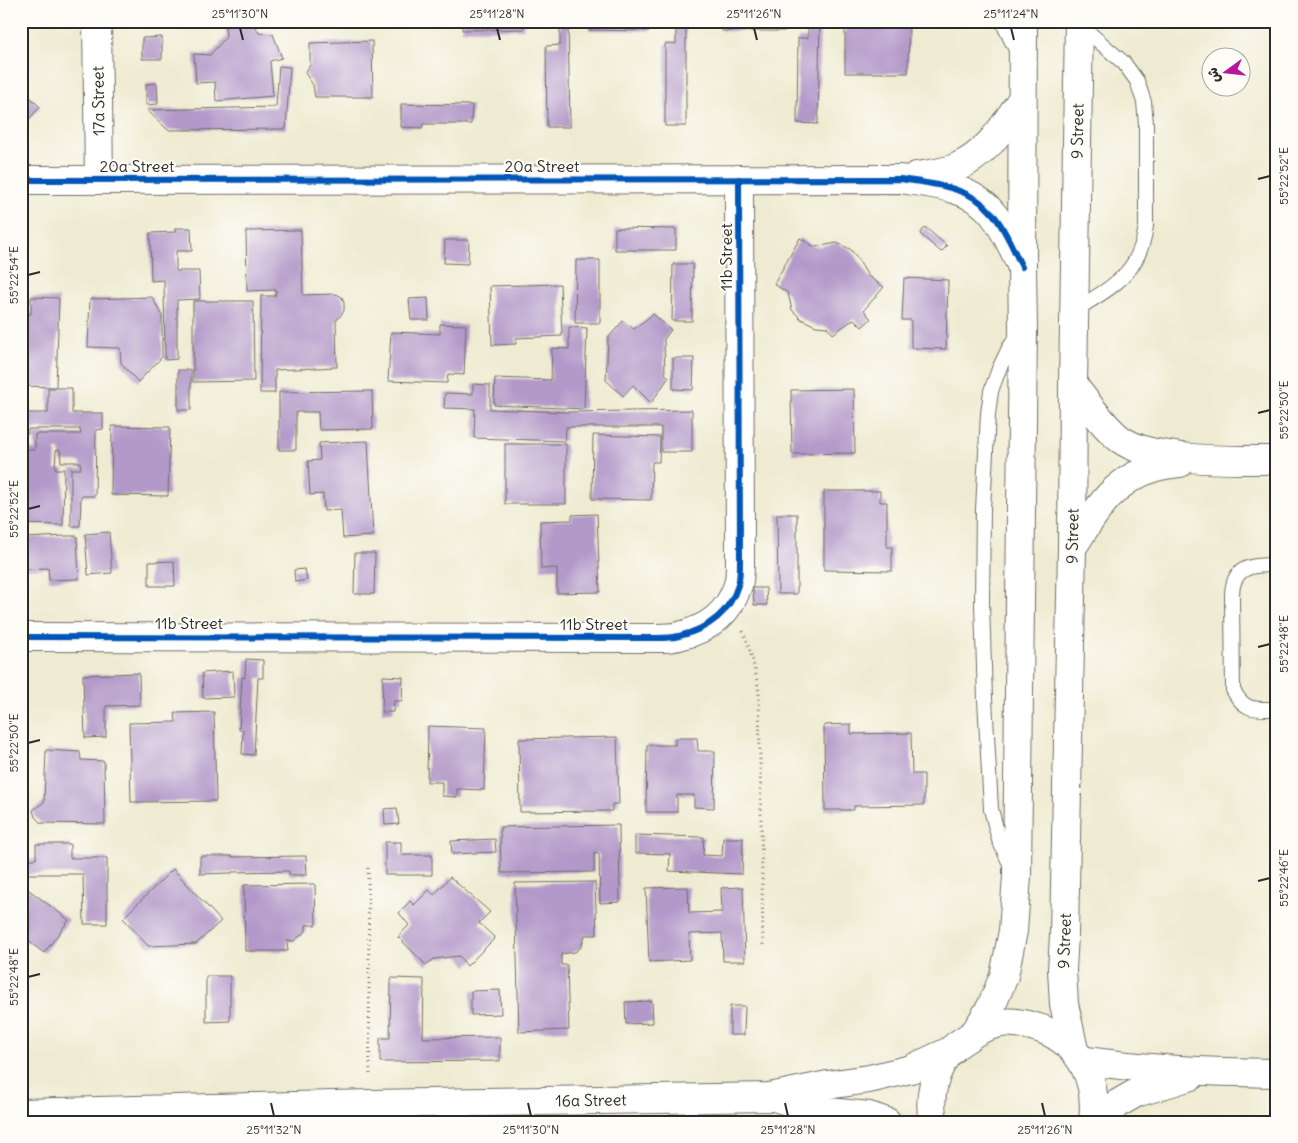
<svg xmlns="http://www.w3.org/2000/svg" width="1298" height="1143" font-family="Delius,'Playpen Sans Arabic',sans-serif">
<rect width="100%" height="100%" fill="#fdfcf7"/>
<filter id="ink" filterUnits="userSpaceOnUse"><feTurbulence type="fractalNoise" baseFrequency=".02" numOctaves="2"/><feDisplacementMap in="SourceGraphic" scale="10" xChannelSelector="R" yChannelSelector="G"/><feConvolveMatrix kernelMatrix="1 2 1 2 8 2 1 2 1" color-interpolation-filters="sRGB"/></filter>
<filter id="wash" filterUnits="userSpaceOnUse"><feTurbulence type="fractalNoise" baseFrequency=".0096" numOctaves="4" result="noise"/><feDisplacementMap in="SourceGraphic" scale="20" xChannelSelector="R" yChannelSelector="G"/><feGaussianBlur stdDeviation="1.12" result="paint"/><feColorMatrix in="noise" values="0 0 0 0 0 0 0 0 0 0 0 0 0 0 0 0 0 1.4 0 .05"/><feComposite in="paint" operator="in"/></filter>
<g filter="url(#wash)">
<rect width="100%" height="100%" fill="#efebd2"/>
<g id="blocks">
<g fill="#b399c9">
<polygon points="252,21 259,33 273,34 282,58 270,61 273,96 216,101 215,82 196,83 194,54 210,55 226,37 225,24"/>
<polygon points="462,21 535,21 535,23 524,23 524,29 462,30"/>
<polygon points="560,21 568,21 570,127 547,127 546,46 560,45"/>
<polygon points="590,21 650,21 650,31 589,30"/>
<polygon points="676,21 686,21 686,126 665,126 665,44 676,44"/>
<polygon points="723,21 785,21 785,31 722,31"/>
<polygon points="808,21 820,21 818,124 797,123 798,38 808,38"/>
<polygon points="845,21 909,21 908,73 845,73"/>
<polygon points="162,37 162,59 142,59 142,38"/>
<polygon points="372,41 373,97 315,97 313,85 305,73 310,65 310,43"/>
<polygon points="279,66 290,67 286,129 168,130 147,110 276,107"/>
<polygon points="157,83 158,104 146,105 146,84"/>
<polygon points="24,91 40,107 21,128 21,94"/>
<polygon points="401,104 472,105 471,124 423,124 422,128 401,127"/>
<polygon points="925,227 947,246 941,252 920,234"/>
<polygon points="175,228 191,228 192,251 176,251 176,271 199,271 200,299 177,300 177,359 165,360 164,280 151,281 150,233 176,232"/>
<polygon points="615,228 676,229 676,250 615,250"/>
<polygon points="301,230 303,295 336,294 342,297 344,303 344,311 336,321 337,367 275,370 275,393 260,393 261,296 275,296 276,290 247,291 246,231"/>
<polygon points="800,238 815,247 837,243 850,249 856,256 868,276 884,287 864,310 871,319 862,327 854,319 833,334 827,327 816,326 801,319 792,310 788,293 774,284"/>
<polygon points="445,240 469,240 468,264 444,263"/>
<polygon points="576,260 600,260 600,323 575,323"/>
<polygon points="673,264 693,264 692,321 672,321"/>
<polygon points="904,278 948,280 946,349 911,348 911,320 902,320"/>
<polygon points="560,284 562,336 516,338 516,344 492,345 490,286"/>
<polygon points="31,297 59,298 56,387 21,386 21,314 31,314"/>
<polygon points="152,297 162,316 162,357 138,382 121,363 120,348 88,347 90,299"/>
<polygon points="428,298 429,320 411,320 409,299"/>
<polygon points="193,301 253,301 254,381 193,382"/>
<polygon points="653,314 671,330 664,339 665,374 669,377 651,403 633,385 623,396 606,380 608,338 623,321 634,329"/>
<polygon points="440,324 466,325 464,375 448,374 447,383 388,381 391,332 440,334"/>
<polygon points="569,327 587,328 584,409 494,405 495,378 551,380 552,348 569,349"/>
<polygon points="673,358 694,358 693,390 673,389"/>
<rect x="178" y="370" width="13" height="40"/>
<polygon points="473,384 490,385 490,409 566,412 692,410 692,452 661,452 661,427 566,427 565,441 474,438 475,409 444,408 445,393 473,394"/>
<polygon points="48,388 72,388 72,413 103,413 103,429 96,430 95,496 81,496 80,526 71,526 71,469 81,469 80,462 61,462 60,450 56,450 55,469 64,469 63,525 21,524 21,449 35,450 35,434 81,434 80,429 28,429 28,434 21,434 21,413 48,413"/>
<polygon points="854,389 855,453 792,454 791,390"/>
<polygon points="372,391 373,429 319,430 318,412 296,412 296,450 279,450 279,392"/>
<polygon points="112,426 170,427 168,496 111,495"/>
<polygon points="593,435 660,437 659,462 652,462 651,500 592,499"/>
<polygon points="368,441 373,536 343,538 341,510 324,511 323,494 310,495 308,461 320,460 319,443"/>
<rect x="505" y="444" width="61" height="60"/>
<polygon points="824,491 880,491 880,502 887,502 887,547 892,547 892,571 824,570"/>
<polygon points="597,514 600,592 557,593 557,568 541,569 540,521 572,520 572,515"/>
<polygon points="777,514 797,514 797,594 778,594"/>
<polygon points="109,532 112,573 88,575 85,534"/>
<polygon points="64,536 77,536 79,579 49,580 48,568 25,569 24,538"/>
<polygon points="355,553 375,553 374,594 354,594"/>
<polygon points="174,561 175,586 149,586 149,562"/>
<polygon points="305,569 307,580 295,582 294,570"/>
<polygon points="753,588 766,588 767,605 754,605"/>
<polygon points="246,659 263,660 263,678 258,678 254,755 242,754 243,730 239,730 242,677 245,678"/>
<polygon points="233,671 234,697 203,698 202,673"/>
<polygon points="139,673 140,705 106,706 106,737 85,738 83,675"/>
<polygon points="383,676 403,677 402,701 394,701 393,712 382,712"/>
<polygon points="214,712 216,801 131,802 129,723 176,722 175,713"/>
<polygon points="851,724 851,734 911,733 912,774 924,774 924,805 854,806 854,810 825,810 824,725"/>
<polygon points="428,726 486,728 484,790 457,789 457,797 442,796 442,782 427,782"/>
<polygon points="617,737 619,804 612,804 612,811 520,812 519,739"/>
<polygon points="675,738 697,738 698,751 715,751 714,808 694,807 694,795 677,795 677,812 646,812 647,745 675,745"/>
<polygon points="46,750 80,752 81,760 104,761 105,824 41,823 35,817 33,810 44,802"/>
<polygon points="397,808 399,824 385,825 384,809"/>
<polygon points="619,825 620,902 600,903 599,854 594,853 594,872 501,873 500,827"/>
<polygon points="635,835 704,837 703,855 722,856 723,838 743,838 742,874 669,871 670,854 635,853"/>
<polygon points="495,839 496,852 452,854 451,841"/>
<polygon points="385,842 401,842 401,855 432,855 432,875 385,875"/>
<polygon points="36,844 70,844 70,858 107,858 107,924 84,924 83,874 21,874 21,859 36,859"/>
<polygon points="200,856 232,856 232,857 306,856 307,875 289,875 289,871 232,872 232,873 200,874"/>
<polygon points="173,869 221,921 196,944 148,946 123,918"/>
<polygon points="450,877 490,912 479,923 495,938 467,966 459,956 434,959 426,965 398,937 409,925 399,913 410,901 414,905 429,890 434,895"/>
<polygon points="595,882 597,935 585,935 581,947 575,952 561,954 561,965 567,965 569,1030 519,1032 515,883"/>
<polygon points="21,884 69,920 44,953 28,941 21,942"/>
<polygon points="315,884 316,925 306,925 306,931 294,941 287,941 288,951 245,951 244,885"/>
<polygon points="688,887 689,913 722,912 721,888 743,887 745,961 723,961 722,933 689,934 690,960 649,962 646,888"/>
<polygon points="206,976 230,976 230,1021 206,1022"/>
<polygon points="391,978 424,979 423,1038 500,1037 500,1061 380,1062 380,1038 390,1038"/>
<polygon points="500,990 501,1014 471,1015 471,991"/>
<polygon points="652,1001 653,1023 626,1024 625,1002"/>
<polygon points="730,1006 745,1006 744,1035 730,1035"/>
</g>
</g>
</g>
<g filter="url(#ink)">
<use href="#blocks" fill-opacity="0" stroke="#706e65" stroke-width="1"/>
<g fill="none" stroke-linecap="round" stroke-linejoin="round">
<defs>
<g id="service">
<polyline points="1002,21 1017,52"/>
<path d="M1074,311C1112,286 1139,276 1146,226V124L1144,102L1137,81L1124,63L1079,24"/>
<path d="M1277,565C1259,565 1237,564 1233,586C1232,590 1232,595 1232,599L1233,690C1245,712 1255,709 1277,709"/>
<polyline points="1011,866 999,840 991,809 985,699 982,603 983,509 988,414 991,391 999,369 1009,348 1019,334"/>
</g>
<g id="minor">
<polyline points="97,21 99,180"/>
<path d="M916,176C929,174 943,173 955,168C987,155 1004,126 1022,99"/>
<path d="M21,180L900,179C932,184 970,186 992,213C1005,228 1013,249 1022,267"/>
<path d="M1073,385C1086,401 1104,427 1120,439C1139,452 1159,454 1182,457C1213,461 1245,460 1277,460"/>
<path d="M1072,548C1095,513 1110,482 1153,468C1161,465 1171,464 1180,463"/>
<path d="M21,637L656,638C664,638 672,638 679,636C708,629 729,614 738,585C740,578 740,569 740,562L739,179"/>
<path d="M1081,1060C1146,1070 1211,1072 1277,1073"/>
<polyline points="777,1098 828,1112 869,1116 887,1122"/>
<polyline points="21,1113 370,1104 770,1097 828,1085 869,1079 911,1069 952,1050"/>
<polyline points="1096,1122 1117,1104 1136,1093 1191,1076"/>
</g>
<g id="tertiary">
<polyline points="976,1031 991,1007 1004,976 1013,931 1017,876 1023,329 1022,267 1023,21"/>
<polyline points="1074,1050 1064,1004 1062,970 1064,935 1072,548 1073,385 1079,21"/>
<path d="M933,1122C928,1097 934,1069 951,1050C955,1046 961,1042 966,1039C976,1031 988,1025 1001,1023C1015,1021 1029,1025 1042,1029C1082,1045 1098,1081 1093,1122"/>
</g>
</defs>
<use href="#service" stroke="#706e65" stroke-width="16"/>
<use href="#minor" stroke="#706e65" stroke-width="30"/>
<use href="#tertiary" stroke="#706e65" stroke-width="30"/>
<g stroke="#706e65" stroke-width="3" stroke-dasharray="1 4" stroke-linecap="butt">
<path d="M743,631C751,651 756,672 759,693L763,947"/>
<polyline points="368,868 370,1078"/>
</g>
<use href="#service" stroke="#fff" stroke-width="14"/>
<use href="#minor" stroke="#fff" stroke-width="28"/>
<use href="#tertiary" stroke="#fff" stroke-width="28"/>
<defs>
<g id="cycleway">
<path d="M21,180L900,179C932,184 970,186 992,213C1005,228 1013,249 1022,267"/>
<path d="M21,637L656,638C664,638 672,638 679,636C708,629 729,614 738,585C740,578 740,569 740,562L739,179"/>
</g>
</defs>
<use href="#cycleway" stroke="#fdfcf7" stroke-width="9"/>
<use href="#cycleway" stroke="#0057b8" stroke-width="6"/>
</g>
</g>
<path fill="none" stroke="#2b2b2b" stroke-width="2" d="M240,28L243,40M497,28L500,40M754,28L757,40M1011,28L1014,40M1258,179L1270,176M28,275L40,272M1258,413L1270,410M28,509L40,506M1258,647L1270,644M28,743L40,740M1258,881L1270,878M28,977L40,974M271,1103L274,1116M528,1103L531,1116M785,1103L788,1116M1042,1103L1045,1116"/>
<g text-anchor="middle" dominant-baseline="central" stroke-width="4" stroke-linejoin="round" paint-order="stroke">
<g font-size="16" fill="#2b2b2b" stroke="#fdfcf7">
<text transform="translate(98 101) rotate(-91)">17a Street</text>
<text transform="translate(1077 131) rotate(-89)">9 Street</text>
<text x="137" y="166">20a Street</text>
<text x="542" y="166">20a Street</text>
<text transform="translate(726 257) rotate(-90)">11b Street</text>
<text transform="translate(1072 536) rotate(-89)">9 Street</text>
<text x="189" y="623">11b Street</text>
<text x="594" y="624">11b Street</text>
<text transform="translate(1064 941) rotate(-88)">9 Street</text>
<text transform="translate(591 1100) rotate(-1)">16a Street</text>
</g>
</g>
<rect width="1298" height="1143" fill="none" stroke="#fdfcf7" stroke-width="55"/>
<g transform="translate(1226 72) rotate(255)"><circle r="24" fill="#fdfcf7" stroke="#a9a8a5"/>
<path d="M0-4L9 19L0 12L-9 19Z" fill="#b5179e"/>
<text y="-8" font-size="14" font-weight="bold" text-anchor="middle" fill="#2b2b2b">ش</text>
</g>
<rect x="28" y="28" width="1242" height="1088" fill="none" stroke="#2b2b2b" stroke-width="2"/>
<g font-size="12" text-anchor="middle" fill="#2b2b2b">
<text x="240" y="18">25°11'30"N</text>
<text x="497" y="18">25°11'28"N</text>
<text x="754" y="18">25°11'26"N</text>
<text x="1011" y="18">25°11'24"N</text>
<text transform="translate(1284 176) rotate(-90)" y="4">55°22'52"E</text>
<text transform="translate(14 275) rotate(-90)" y="4">55°22'54"E</text>
<text transform="translate(1284 410) rotate(-90)" y="4">55°22'50"E</text>
<text transform="translate(14 509) rotate(-90)" y="4">55°22'52"E</text>
<text transform="translate(1284 644) rotate(-90)" y="4">55°22'48"E</text>
<text transform="translate(14 743) rotate(-90)" y="4">55°22'50"E</text>
<text transform="translate(1284 878) rotate(-90)" y="4">55°22'46"E</text>
<text transform="translate(14 977) rotate(-90)" y="4">55°22'48"E</text>
<text x="274" y="1134">25°11'32"N</text>
<text x="531" y="1134">25°11'30"N</text>
<text x="788" y="1134">25°11'28"N</text>
<text x="1045" y="1134">25°11'26"N</text>
</g>
</svg>
